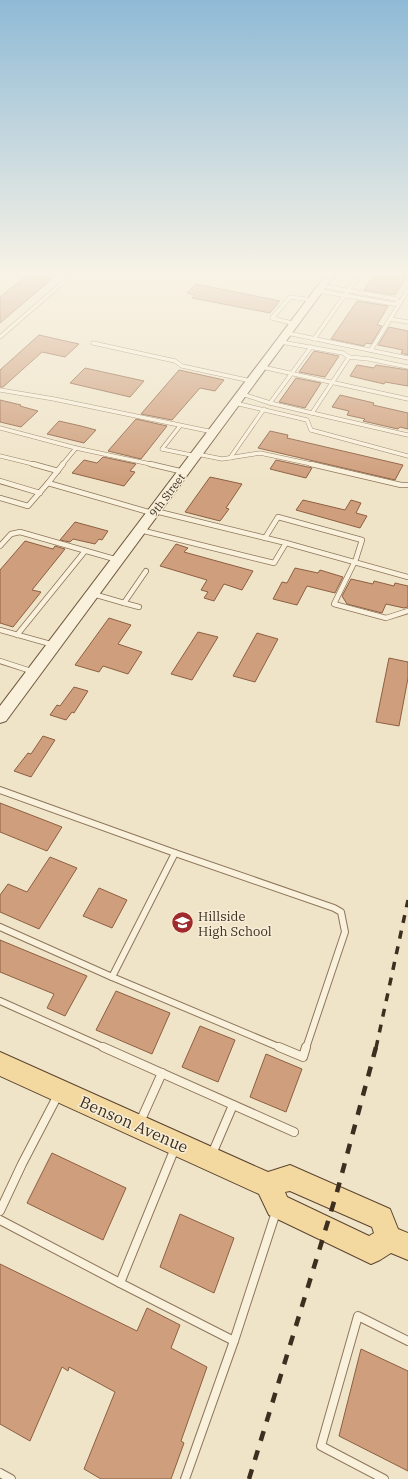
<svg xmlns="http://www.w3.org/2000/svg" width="408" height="1479" font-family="'IBM Plex Serif',serif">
<rect width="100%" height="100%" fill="#f0e4c8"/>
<g fill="#cf9f7d" stroke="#8d5f41">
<polygon points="31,272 60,272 0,323 0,297"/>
<polygon points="376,272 408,272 408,274 395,295 364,290"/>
<polygon points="196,284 280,301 270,313 192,298 195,295 187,293"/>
<polygon points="357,301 388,306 377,325 382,326 371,344 366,343 364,346 331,339"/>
<polygon points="389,327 408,331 408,355 401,353 403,350 378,345"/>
<polygon points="39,335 79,344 65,357 42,352 3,387 0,387 0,370"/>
<polygon points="314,351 339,356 325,377 299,372"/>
<polygon points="357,365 374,368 376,365 408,370 408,386 385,382 384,384 350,376"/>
<polygon points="85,368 144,381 130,397 70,383"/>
<polygon points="179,370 224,380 215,391 200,388 172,420 141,414"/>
<polygon points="296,378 321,383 305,408 279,402"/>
<polygon points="340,395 374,403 373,405 408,413 408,429 400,427 398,429 363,421 365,419 347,415 349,411 332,407"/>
<polygon points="0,400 21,405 20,406 38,411 21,427 0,422"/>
<polygon points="136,419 167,426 141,459 108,451"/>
<polygon points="59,421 81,426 96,430 84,443 47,434"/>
<polygon points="270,431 288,435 287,438 403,465 395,480 258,448"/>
<polygon points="103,457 136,464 130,471 135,472 124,486 72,473 84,460 97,463"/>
<polygon points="276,460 308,467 312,468 306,478 270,469"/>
<polygon points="210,477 242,484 226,508 229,509 220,521 185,512"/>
<polygon points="303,500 345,510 351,500 361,503 356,513 367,516 360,528 296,510"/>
<polygon points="75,522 108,531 102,540 99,539 95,544 73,539 70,542 60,540"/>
<polygon points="25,541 53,549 55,546 65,549 32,590 41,592 13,627 0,623 0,570"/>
<polygon points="176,544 188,548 184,552 253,571 242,590 224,584 214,601 204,598 208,592 201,590 207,580 160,566"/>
<polygon points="295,568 318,573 320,570 343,577 335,593 307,586 297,605 273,599 282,582 287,583"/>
<polygon points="351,579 373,584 374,581 394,586 395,583 408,586 408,607 404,608 386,604 382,613 347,604 342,596"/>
<polygon points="109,618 131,625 118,644 142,652 128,674 103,666 99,672 75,665"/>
<polygon points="198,632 218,637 192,680 171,674"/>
<polygon points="257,633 278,639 255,682 233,676"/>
<polygon points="389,658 408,662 408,678 399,726 376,722"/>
<polygon points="74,687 88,691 74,713 72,712 66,720 50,715 57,705 60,706"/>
<polygon points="43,736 55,740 31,777 14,771 28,753 31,754"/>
<polygon points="0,803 62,827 47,851 0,832"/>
<polygon points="50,857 77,868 39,929 0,912 0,895 8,884 27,892"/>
<polygon points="99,888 127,900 112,928 83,916"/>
<polygon points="0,940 87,976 65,1016 47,1008 54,994 0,972"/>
<polygon points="116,991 170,1013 152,1054 96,1030"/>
<polygon points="200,1026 235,1040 218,1082 182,1067"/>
<polygon points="266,1054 302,1069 286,1112 250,1097"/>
<polygon points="52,1153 126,1188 103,1240 27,1203"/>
<polygon points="180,1214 234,1238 214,1293 160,1267"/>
<polygon points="0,1264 137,1331 147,1308 180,1325 171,1348 207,1367 181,1441 184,1443 171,1479 101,1479 84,1469 115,1392 69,1367 68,1371 62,1367 30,1441 0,1424"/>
<polygon points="361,1349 408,1371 408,1471 339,1436"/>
</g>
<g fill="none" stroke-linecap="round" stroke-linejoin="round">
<defs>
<g id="lane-far3">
<polyline points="319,291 394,304 400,303 396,299 323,286"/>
<polyline points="390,319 408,322"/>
<polyline points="295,324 272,318 290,297 312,300"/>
<polyline points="287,333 408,358"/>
<polyline points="0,337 75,272"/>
<polyline points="314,339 361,272"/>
<polyline points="281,342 343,353 349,357 369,359 408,367"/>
<polyline points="93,343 175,361 182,366 251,381"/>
<polyline points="371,350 408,290"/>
<polyline points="262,367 408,399"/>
<polyline points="0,390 54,399 213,432"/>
<polyline points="242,394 270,403 312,413 349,357"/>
<polyline points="235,403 307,420 311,430 408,456"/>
<polyline points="270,403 311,347"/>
<polyline points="312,413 408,435"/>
<polyline points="180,426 162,449 196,456"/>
<polyline points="0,428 76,448 155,465"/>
<polyline points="197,454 222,459 260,453 316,465"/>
<polyline points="0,456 37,465"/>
<polyline points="230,458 264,409"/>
<polyline points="62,465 76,448"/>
</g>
<g id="lane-far2">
<polyline points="33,464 58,471"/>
<polyline points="63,464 48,483 152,513"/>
<polyline points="150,464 184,472"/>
<polyline points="311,464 401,485 408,485"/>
<polyline points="0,481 40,493"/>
<polyline points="0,498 28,506 48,483"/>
<polyline points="140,530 274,563 286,543 155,511"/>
<polyline points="265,538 278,517 362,540 356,559 334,604 386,618 408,611"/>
<polyline points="286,543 408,577"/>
<polyline points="0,546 11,534 20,532 118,560"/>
<polyline points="93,594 124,603 146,571"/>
<polyline points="124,603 139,607"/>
<polyline points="0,630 54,645"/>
<polyline points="17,635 85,551"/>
<polyline points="0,661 34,672"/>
</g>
<g id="lane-far1">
<polyline points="0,790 175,853 112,977 0,927"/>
<polyline points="175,853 334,908 341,912 345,932 306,1048"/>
<polyline points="112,977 281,1048"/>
<polyline points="0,1001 105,1048"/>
</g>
<g id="lane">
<polyline points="103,1047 294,1132"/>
<polyline points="279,1047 303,1057 306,1047"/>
<polyline points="140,1122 162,1073"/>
<polyline points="212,1154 233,1105"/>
<polyline points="0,1211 22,1164 58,1095"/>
<polyline points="0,1220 120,1283 175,1148"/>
<polyline points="120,1283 234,1341 276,1212"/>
<polyline points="0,1473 11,1479"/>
<polyline points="185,1479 234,1341"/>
<polyline points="384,1479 321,1446 358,1316 408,1341"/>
</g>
<polygon id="street" points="9,272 16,272 0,284 0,279"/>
<polygon id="secondary" points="328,272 337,272 6,721 0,723 0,706"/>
<path id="primary" d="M0,1052L268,1172L290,1165L390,1209L398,1229L408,1233V1260L391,1253L380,1260L371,1264L269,1215L259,1194L0,1076ZM290,1191L372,1227L374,1233L369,1236L287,1197L285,1192Z"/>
</defs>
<use href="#lane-far3" stroke="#8d765c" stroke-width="4.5"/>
<use href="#lane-far2" stroke="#8d765c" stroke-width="6"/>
<use href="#lane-far1" stroke="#8d765c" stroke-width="8"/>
<use href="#lane" stroke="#8d765c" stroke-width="10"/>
<use href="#street" stroke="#8d765c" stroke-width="1"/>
<use href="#secondary" stroke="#6f573f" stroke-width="2"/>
<use href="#primary" stroke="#5b4430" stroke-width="2"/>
<use href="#lane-far3" stroke="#faf1dc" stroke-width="3.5"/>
<use href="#lane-far2" stroke="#faf1dc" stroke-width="4.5"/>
<use href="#lane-far1" stroke="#faf1dc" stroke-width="6"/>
<use href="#lane" stroke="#faf1dc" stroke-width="8"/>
<use href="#street" fill="#faf1dc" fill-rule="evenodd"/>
<use href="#secondary" fill="#faf1dc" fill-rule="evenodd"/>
<use href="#primary" fill="#f3d9a0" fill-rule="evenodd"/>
<polyline stroke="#3d2e20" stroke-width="3.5" stroke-dasharray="8 8" stroke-linecap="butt" points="376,1048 408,900"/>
<polyline stroke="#3d2e20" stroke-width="4.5" stroke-dasharray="10 10" stroke-linecap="butt" points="249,1479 337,1192 376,1047"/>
</g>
<linearGradient id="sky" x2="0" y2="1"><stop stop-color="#8fbad6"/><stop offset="0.57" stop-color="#f8f3e6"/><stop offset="1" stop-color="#f8f3e6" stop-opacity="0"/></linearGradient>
<rect width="408" height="479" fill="url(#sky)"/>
<defs>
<symbol id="school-disc" viewBox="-11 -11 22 22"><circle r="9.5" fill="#9e2a2b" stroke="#f7eed8"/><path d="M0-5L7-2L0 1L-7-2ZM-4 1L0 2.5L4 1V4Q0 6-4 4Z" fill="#fff"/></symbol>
</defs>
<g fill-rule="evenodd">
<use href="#school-disc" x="170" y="910" width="25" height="25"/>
</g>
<g text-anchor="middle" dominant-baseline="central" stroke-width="3" stroke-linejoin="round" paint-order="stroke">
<g font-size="11" fill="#3d2e20" stroke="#f7eed8">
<text transform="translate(167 495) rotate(-53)">9th Street</text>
</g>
<g font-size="13" fill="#3d2e20" stroke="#f7eed8" text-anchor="start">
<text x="198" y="916">Hillside<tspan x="198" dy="15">High School</tspan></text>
</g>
<g font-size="16" fill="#3d2e20" stroke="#f7eed8">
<text transform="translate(134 1124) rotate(24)">Benson Avenue</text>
</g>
</g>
</svg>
